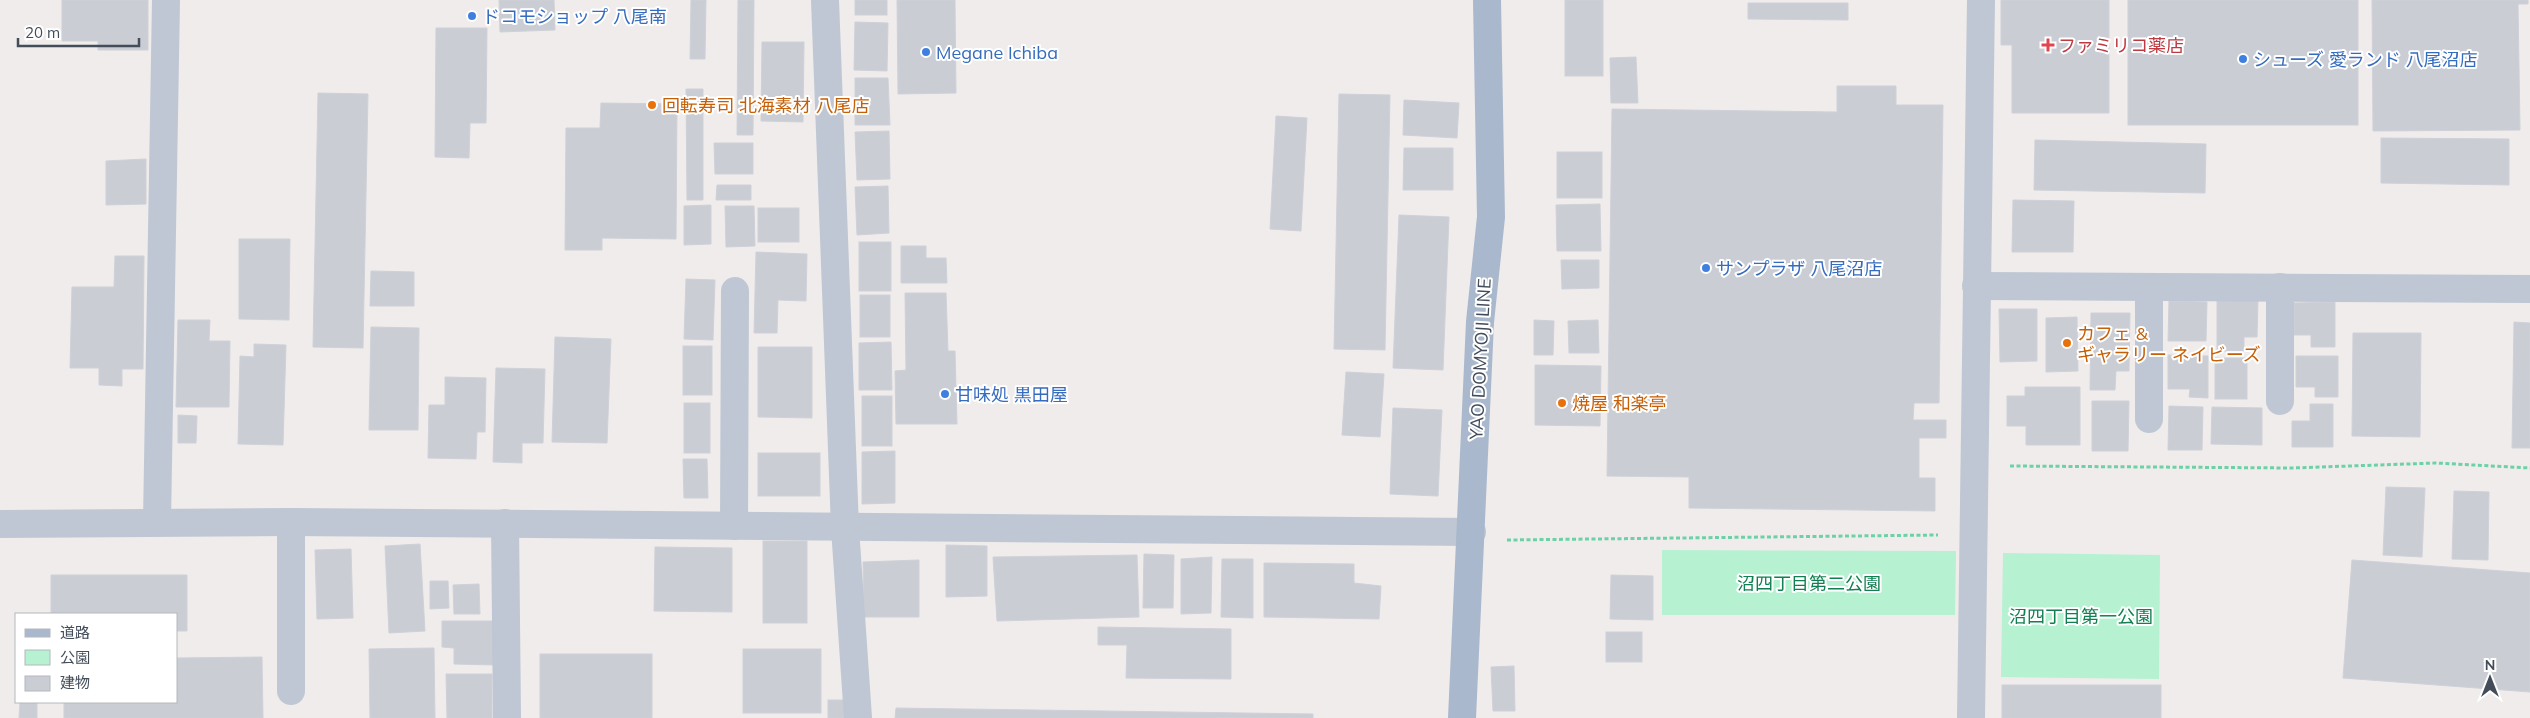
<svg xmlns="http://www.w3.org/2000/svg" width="2530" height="718" font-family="Mulish,'Noto Sans JP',sans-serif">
<rect width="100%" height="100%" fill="#efeceb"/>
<g fill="#b6f1d2">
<polygon points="1662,550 1956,551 1955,615 1662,615"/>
<polygon points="2003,553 2160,555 2159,679 2001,677"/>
</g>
<g fill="#cacdd4" stroke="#cfd1d8">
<polygon points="62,0 148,0 148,50 98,50 98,41 62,41"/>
<polygon points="499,0 554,0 555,30 500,32"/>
<polygon points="691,0 706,0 705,59 690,59"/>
<polygon points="738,0 754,0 753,135 737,135"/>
<rect x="855" y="0" width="32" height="15"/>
<polygon points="897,0 955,0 956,93 898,94"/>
<rect x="1565" y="0" width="38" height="76"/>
<polygon points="2001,0 2109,0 2109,113 2012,113 2012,45 2001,45"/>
<rect x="2128" y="0" width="230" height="125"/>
<polygon points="2372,0 2528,0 2528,4 2518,4 2520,130 2373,131"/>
<polygon points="1748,3 1848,3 1848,20 1748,19"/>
<polygon points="855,22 888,23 887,71 854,70"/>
<polygon points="436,28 487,28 486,123 470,123 469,158 435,157"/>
<polygon points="762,42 804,42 803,122 761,121"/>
<polygon points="1636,57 1638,103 1611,103 1610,58"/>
<polygon points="855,78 888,78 890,125 855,125"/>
<polygon points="1837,86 1896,86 1896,105 1943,105 1939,403 1914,403 1913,420 1946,420 1946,438 1919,438 1919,478 1935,478 1935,511 1689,508 1689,477 1607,476 1612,109 1837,112"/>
<polygon points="686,89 703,89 703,200 687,200"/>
<polygon points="318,93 368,94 363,348 313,347"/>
<polygon points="1339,94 1390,95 1385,350 1334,349"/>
<polygon points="1404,100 1459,103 1457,138 1403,135"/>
<polygon points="601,103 677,104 676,239 602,238 602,250 565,250 566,128 600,128"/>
<polygon points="1276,116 1307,118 1301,231 1270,229"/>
<polygon points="889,131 890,179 857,180 855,132"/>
<polygon points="2381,138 2509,139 2509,185 2381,183"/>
<polygon points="2035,140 2206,144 2205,193 2034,190"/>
<polygon points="714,143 753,143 753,174 715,174"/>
<polygon points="1404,148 1453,148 1453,190 1403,190"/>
<rect x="1557" y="152" width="45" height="46"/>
<polygon points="146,159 146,204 106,205 106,161"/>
<polygon points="717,185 751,185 751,200 716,200"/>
<polygon points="888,186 889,233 857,235 855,187"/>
<polygon points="2013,200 2074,201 2073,252 2012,252"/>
<polygon points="1600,204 1601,251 1557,251 1556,205"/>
<polygon points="711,205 711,244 684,245 684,206"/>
<polygon points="725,206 754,206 755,246 726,247"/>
<rect x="758" y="208" width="41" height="34"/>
<polygon points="1399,215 1449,217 1443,370 1393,368"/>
<polygon points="239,239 290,239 289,320 239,319"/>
<rect x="859" y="242" width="32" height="49"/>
<polygon points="901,246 926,246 926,258 946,258 947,283 901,283"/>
<polygon points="756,252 807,254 806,301 778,300 777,333 754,333"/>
<polygon points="115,256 144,256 143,369 122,369 122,386 99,385 99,368 70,368 72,287 114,287"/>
<polygon points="1561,260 1599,260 1599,288 1562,289"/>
<polygon points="371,271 414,272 414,306 370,306"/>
<polygon points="686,279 715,280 713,340 684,339"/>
<polygon points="905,293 946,293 948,351 955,351 957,424 896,424 895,371 906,370"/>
<rect x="860" y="295" width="30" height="42"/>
<polygon points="2217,300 2258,301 2257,337 2244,337 2244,351 2217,351"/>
<polygon points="2169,301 2207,302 2206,341 2168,341"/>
<polygon points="2335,302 2335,347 2311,347 2311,335 2294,335 2294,303"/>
<polygon points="1999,309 2037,309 2037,361 2000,362"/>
<polygon points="2091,313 2130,313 2129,371 2116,371 2115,390 2090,390"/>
<polygon points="2077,317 2078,371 2046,372 2046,318"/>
<polygon points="178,320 210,320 209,341 230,341 229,407 176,407"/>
<polygon points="1534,320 1554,321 1553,355 1534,355"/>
<polygon points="1598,320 1599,353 1569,353 1568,321"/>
<polygon points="2514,322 2530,323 2530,448 2512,448"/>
<polygon points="371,327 419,328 418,430 369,430"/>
<polygon points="2353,333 2421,333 2420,437 2352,436"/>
<polygon points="555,337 611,339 607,443 552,442"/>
<polygon points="891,342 892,390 859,390 859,343"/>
<polygon points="254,344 286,345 283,445 238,444 240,356 254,357"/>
<rect x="683" y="346" width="29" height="49"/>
<polygon points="758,347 812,347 812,418 758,417"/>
<polygon points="2168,355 2208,356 2208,398 2189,397 2190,389 2168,389"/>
<polygon points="2296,356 2338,356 2338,397 2315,397 2315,387 2296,387"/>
<rect x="2215" y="358" width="32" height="41"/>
<polygon points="1535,365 1601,366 1600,426 1535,425"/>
<polygon points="496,368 545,369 543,443 522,443 522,463 493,462"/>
<polygon points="1346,372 1384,374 1380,437 1342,435"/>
<polygon points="445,377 486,378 485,432 477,432 476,459 428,458 429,405 445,405"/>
<polygon points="2025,387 2080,387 2080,445 2026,445 2026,426 2007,426 2007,396 2025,396"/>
<rect x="862" y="396" width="30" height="50"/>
<polygon points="2092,401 2129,401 2128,451 2092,451"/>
<rect x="684" y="403" width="26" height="50"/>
<polygon points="2310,404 2333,404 2333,447 2292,447 2292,421 2310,421"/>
<polygon points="2169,406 2203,407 2202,450 2168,450"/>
<polygon points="2212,407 2262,408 2262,445 2211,444"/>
<polygon points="1393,408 1442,410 1438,496 1390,494"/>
<polygon points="178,415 197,416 196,443 178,443"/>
<polygon points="895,451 895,503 862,504 862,452"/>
<rect x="758" y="453" width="62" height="43"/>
<polygon points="683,459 707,459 708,498 684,498"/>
<polygon points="2386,487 2425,488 2422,557 2383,555"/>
<polygon points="2454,491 2489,492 2488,560 2452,559"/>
<rect x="763" y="541" width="44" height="82"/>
<polygon points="420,544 425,631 389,633 385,546"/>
<polygon points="946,545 987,546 987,596 946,597"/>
<polygon points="655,547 732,548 732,612 654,611"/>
<polygon points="351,549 353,618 317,619 315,550"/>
<polygon points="1144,554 1174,555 1173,608 1143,608"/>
<polygon points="1137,555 1139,617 997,621 993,557"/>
<polygon points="1212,557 1211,613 1181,614 1181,559"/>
<polygon points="1222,559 1253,559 1253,618 1221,617"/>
<polygon points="919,560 919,617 864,617 863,562"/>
<polygon points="2352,560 2530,573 2530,692 2343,678"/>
<polygon points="1264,563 1354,564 1354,583 1381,586 1379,619 1264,617"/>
<polygon points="51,575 187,575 187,631 176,631 176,614 51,614"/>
<polygon points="1611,575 1653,576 1653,620 1610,619"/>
<polygon points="430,581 448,581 449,608 430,609"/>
<polygon points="479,584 480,614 454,614 453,585"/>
<polygon points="442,621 495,621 494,665 454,664 454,648 442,647"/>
<polygon points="1098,627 1231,629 1231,679 1126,678 1127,645 1098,645"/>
<rect x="1606" y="632" width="36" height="30"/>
<polygon points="434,648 435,718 370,718 369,649"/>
<rect x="743" y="649" width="78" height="64"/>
<rect x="540" y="654" width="112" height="64"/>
<polygon points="262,657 263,718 64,718 64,702 176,702 176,658"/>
<polygon points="1514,666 1515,711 1493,711 1491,667"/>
<polygon points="446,674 492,674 492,718 447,718"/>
<rect x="2002" y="685" width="159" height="33"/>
<rect x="828" y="700" width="19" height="18"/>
<polygon points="20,702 37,702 37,718 19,718"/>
<polygon points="896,708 1313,714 1313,718 895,718"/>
</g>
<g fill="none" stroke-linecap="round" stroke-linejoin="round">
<g stroke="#6cd1a8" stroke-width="3" stroke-dasharray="4 2.5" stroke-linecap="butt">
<polyline points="2010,466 2292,468 2436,463 2530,468"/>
<polyline points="1507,540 1938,535"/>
</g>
<g stroke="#bec7d3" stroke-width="28">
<polyline points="825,0 845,528 858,718"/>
<polyline points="1976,286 2530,289"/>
<polyline points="2149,287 2149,419"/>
<polyline points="2280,401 2280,287"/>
<polyline points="157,521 166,0"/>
<polyline points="291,522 291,691"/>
<polyline points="505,523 507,718"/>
<polyline points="0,524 291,522 1472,532"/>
<polyline points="734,526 735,291"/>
<polyline points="1971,718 1981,0"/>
</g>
<polyline stroke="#a9b8cd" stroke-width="28" points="1462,718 1480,322 1491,217 1487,0"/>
</g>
<g fill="#3f7fe0" stroke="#fff" stroke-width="2">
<circle cx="472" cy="16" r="5"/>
<circle cx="926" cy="52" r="5"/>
<circle cx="2243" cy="59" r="5"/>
<circle cx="1706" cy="268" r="5"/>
<circle cx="945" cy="394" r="5"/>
</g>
<path fill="#e0444e" stroke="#fff" stroke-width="2" d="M2045.5 37.5h5v5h5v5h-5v5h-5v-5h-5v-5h5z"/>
<g fill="#e8710a" stroke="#fff" stroke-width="2">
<circle cx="652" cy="105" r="5"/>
<circle cx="2067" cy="343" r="5"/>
<circle cx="1562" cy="403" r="5"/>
</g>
<g text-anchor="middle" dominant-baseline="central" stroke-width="4" stroke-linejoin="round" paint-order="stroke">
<g font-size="18" fill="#366cbe" stroke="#fff" text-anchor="start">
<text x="482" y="16">ドコモショップ 八尾南</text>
<text x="936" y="52">Megane Ichiba</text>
<text x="2253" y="59">シューズ 愛ランド 八尾沼店</text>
<text x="1716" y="268">サンプラザ 八尾沼店</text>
<text x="955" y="394">甘味処 黒田屋</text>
</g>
<g font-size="18" fill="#be3a42" stroke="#fff" text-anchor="start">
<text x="2058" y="45">ファミリコ薬店</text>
</g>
<g font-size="18" fill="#c56008" stroke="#fff" text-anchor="start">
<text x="662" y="105">回転寿司 北海素材 八尾店</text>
<text x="2077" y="333">カフェ &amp;<tspan x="2077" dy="21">ギャラリー ネイビーズ</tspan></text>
<text x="1572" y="403">焼屋 和楽亭</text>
</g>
<g font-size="18" fill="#434d5a" stroke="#fff">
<text transform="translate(1480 359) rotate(-87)">YAO DOMYOJI LINE</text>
</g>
<g font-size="18" fill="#107f51" stroke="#fff">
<text x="1809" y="583">沼四丁目第二公園</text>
<text x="2081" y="616">沼四丁目第一公園</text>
</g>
</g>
<rect x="15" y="613" width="162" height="90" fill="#ffffff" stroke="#b4b8bd"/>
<rect x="25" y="629" width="25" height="8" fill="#a9b8cd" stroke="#b4b8bd"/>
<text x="60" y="638" font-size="15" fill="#434d5a">道路</text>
<rect x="25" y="650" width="25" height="15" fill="#b6f1d2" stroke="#b4b8bd"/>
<text x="60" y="663" font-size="15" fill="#434d5a">公園</text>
<rect x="25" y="676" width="25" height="15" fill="#cacdd4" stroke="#b4b8bd"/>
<text x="60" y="688" font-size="15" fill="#434d5a">建物</text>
<g transform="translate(2490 678)" stroke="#ffffff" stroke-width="4" paint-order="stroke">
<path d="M0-4L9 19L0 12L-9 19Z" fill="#434d5a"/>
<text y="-8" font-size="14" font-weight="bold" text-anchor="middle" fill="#434d5a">N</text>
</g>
<path d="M18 38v8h121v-8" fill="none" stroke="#434d5a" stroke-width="2.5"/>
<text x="25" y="38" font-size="15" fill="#434d5a" stroke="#ffffff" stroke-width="4" paint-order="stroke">20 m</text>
</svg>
